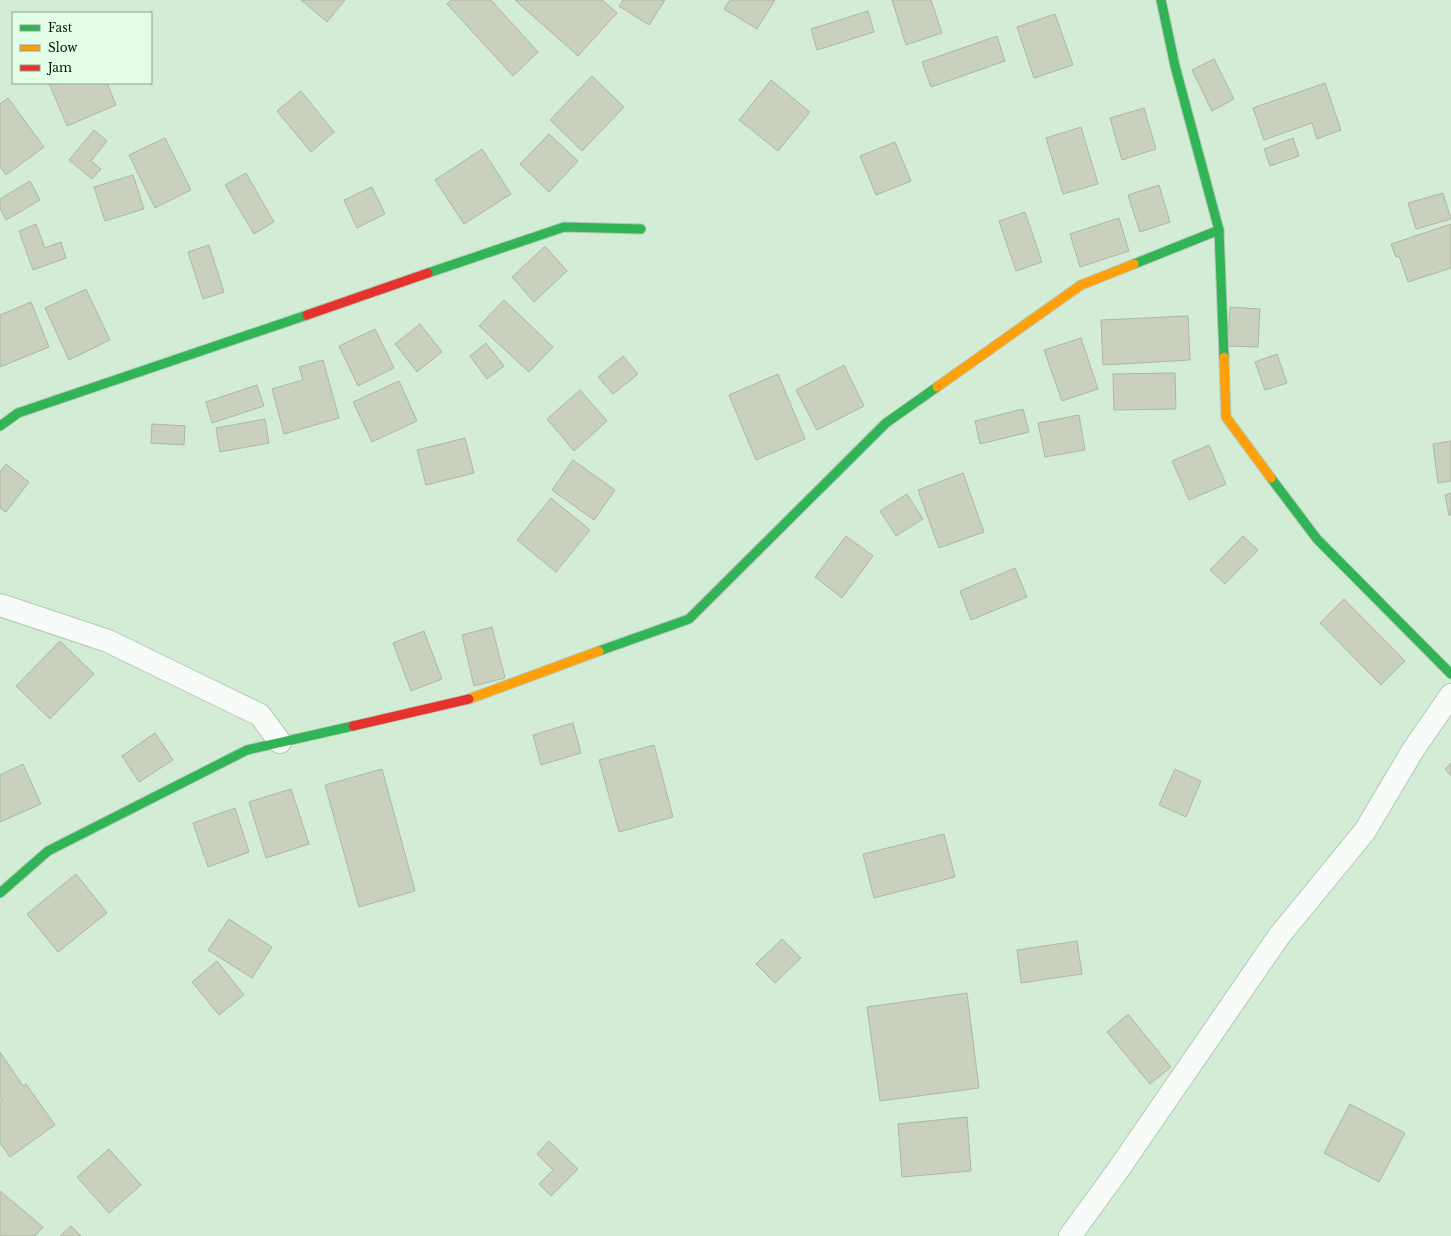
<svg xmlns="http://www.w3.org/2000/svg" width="1451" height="1236" font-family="'Libre Baskerville',serif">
<rect width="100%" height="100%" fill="#d2ecd6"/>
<g fill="#c9d0bd" stroke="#aeb7a3">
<polygon points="301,0 345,0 327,22"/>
<polygon points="451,0 491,0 538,52 513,76 447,4"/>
<polygon points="515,0 602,0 617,13 578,56"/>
<polygon points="623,0 665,0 649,25 619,6"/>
<polygon points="730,0 775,0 757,29 724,9"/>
<polygon points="892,0 931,0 942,33 906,45"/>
<polygon points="868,11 874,32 817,50 811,29"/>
<polygon points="1055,14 1073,65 1034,78 1017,27"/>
<polygon points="997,36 1005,61 931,87 922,62"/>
<polygon points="1214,59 1234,99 1212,111 1192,70"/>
<polygon points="592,76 624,107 582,151 550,120"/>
<polygon points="771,80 810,112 778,151 739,120"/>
<polygon points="49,83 107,83 116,105 67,126"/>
<polygon points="1325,83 1341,130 1317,139 1312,123 1264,140 1253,108"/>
<polygon points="301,91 334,132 311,152 277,111"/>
<polygon points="8,98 44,147 6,175 0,167 0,104"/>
<polygon points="1144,108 1156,149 1122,160 1110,118"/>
<polygon points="1081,127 1098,184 1063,194 1046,138"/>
<polygon points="94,130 107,141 91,161 101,169 92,179 69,160"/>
<polygon points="549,134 578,161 549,192 520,164"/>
<polygon points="165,138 191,190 155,208 129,155"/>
<polygon points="1293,138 1299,156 1270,166 1264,149"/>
<polygon points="895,142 911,181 876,195 860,156"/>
<polygon points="482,149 511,194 464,224 435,180"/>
<polygon points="246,173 274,222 254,234 225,185"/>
<polygon points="133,175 144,209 105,221 94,187"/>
<polygon points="30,181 40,200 6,220 0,208 0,199"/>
<polygon points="1159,185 1170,222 1140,232 1128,195"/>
<polygon points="372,187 385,214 357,228 344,200"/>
<polygon points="1443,193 1451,219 1416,229 1408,203"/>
<polygon points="1025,212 1042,262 1016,271 999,221"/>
<polygon points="1119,218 1129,251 1080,267 1070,234"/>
<polygon points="36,224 45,248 61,242 66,258 33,270 19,231"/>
<polygon points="1451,224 1451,268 1408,282 1399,256 1396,257 1391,244"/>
<polygon points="209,245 224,292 203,299 188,252"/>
<polygon points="545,246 567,271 534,302 512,277"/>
<polygon points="86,289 110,340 69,360 45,308"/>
<polygon points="504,300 553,347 529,372 479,326"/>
<polygon points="31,302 49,347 0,367 0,315"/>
<polygon points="1230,307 1260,309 1258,347 1227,346"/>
<polygon points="1188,316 1190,360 1103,365 1101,320"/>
<polygon points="420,324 442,352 417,372 395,344"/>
<polygon points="375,329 394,368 358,386 339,346"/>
<polygon points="1081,338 1098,389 1062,401 1044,350"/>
<polygon points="486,343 504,366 487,379 470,356"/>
<polygon points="1277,354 1287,383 1265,390 1255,362"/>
<polygon points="623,356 638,374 613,394 598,377"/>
<polygon points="323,360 339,418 284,434 272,389 303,380 299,367"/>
<polygon points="844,365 864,406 817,430 796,390"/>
<polygon points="1175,373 1176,409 1114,410 1113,374"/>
<polygon points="778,374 805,439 756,460 729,395"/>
<polygon points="399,381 417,421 372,442 353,402"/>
<polygon points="257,385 264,406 212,423 206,402"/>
<polygon points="580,390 607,421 574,451 547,419"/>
<polygon points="1023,409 1029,432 980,444 975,421"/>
<polygon points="1079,415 1085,450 1045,457 1038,423"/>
<polygon points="265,419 269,443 220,452 216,428"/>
<polygon points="152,424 185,426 184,445 151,443"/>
<polygon points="465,438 474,473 426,485 417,450"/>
<polygon points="1451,441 1451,481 1438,483 1433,444"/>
<polygon points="1209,445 1226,484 1189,500 1172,461"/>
<polygon points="573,460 615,490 594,520 552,490"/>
<polygon points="6,464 29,482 6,512 0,508 0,472"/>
<polygon points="963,473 984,532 939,548 918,490"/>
<polygon points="1451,493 1451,515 1449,515 1445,495"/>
<polygon points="907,494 923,519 896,536 880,511"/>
<polygon points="551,498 590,530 556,572 517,540"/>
<polygon points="846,536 873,556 842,598 815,577"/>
<polygon points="1243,536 1258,550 1225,584 1210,570"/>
<polygon points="1015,568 1027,597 971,620 960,591"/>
<polygon points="1344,599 1405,661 1381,685 1320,623"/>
<polygon points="492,627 505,678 474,686 462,635"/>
<polygon points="424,631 442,679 411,691 393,643"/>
<polygon points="60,641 94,674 50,719 16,686"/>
<polygon points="573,723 581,753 541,765 533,735"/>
<polygon points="155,733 173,760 139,782 122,756"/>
<polygon points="654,745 673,817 619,832 599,760"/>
<polygon points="1451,763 1451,776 1445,769"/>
<polygon points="23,764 41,804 0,822 0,775"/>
<polygon points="382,769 415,891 359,907 325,785"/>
<polygon points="1175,769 1201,781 1186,817 1159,805"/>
<polygon points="291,789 309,844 266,858 249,802"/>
<polygon points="235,808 249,852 208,867 193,823"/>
<polygon points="944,834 955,877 874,898 863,854"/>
<polygon points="76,874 107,913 58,952 27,914"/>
<polygon points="229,919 272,947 252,978 208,950"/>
<polygon points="782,939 801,958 775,983 756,964"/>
<polygon points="1077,941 1082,974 1021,983 1017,950"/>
<polygon points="217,961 244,995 219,1015 192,982"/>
<polygon points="967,993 979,1088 880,1101 867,1007"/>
<polygon points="1128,1014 1171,1067 1150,1084 1107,1032"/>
<polygon points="0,1052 23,1086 26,1084 55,1125 10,1157 0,1143 0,1101 2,1100 0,1096"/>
<polygon points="1350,1104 1405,1133 1379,1182 1324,1153"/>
<polygon points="967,1117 971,1171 902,1177 898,1124"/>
<polygon points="549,1141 578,1169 551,1196 539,1184 553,1170 537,1154"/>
<polygon points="109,1149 141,1185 109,1213 77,1177"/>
<polygon points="0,1191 43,1227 35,1236 0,1236"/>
<polygon points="71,1226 81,1236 60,1236"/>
</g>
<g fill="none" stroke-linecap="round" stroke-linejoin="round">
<defs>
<g id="street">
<polyline points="0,605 108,641 260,715 280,742"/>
<polyline points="1070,1236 1118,1170 1279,936 1365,831 1413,750 1451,695"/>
</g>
<g id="fast">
<polyline points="1161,0 1175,66 1219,230 1224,357"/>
<polyline points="1134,264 1219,230"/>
<polyline points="428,273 564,227 641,229"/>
<polyline points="0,426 18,413 307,315"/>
<polyline points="1271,478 1317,539 1451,674"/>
<polyline points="599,651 689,619 886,423 937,387"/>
<polyline points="0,893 48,851 247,750 353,726"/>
</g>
<g id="slow">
<polyline points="1224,357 1226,417 1271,478"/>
<polyline points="937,387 1081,285 1134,264"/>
<polyline points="469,699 599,651"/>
</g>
<g id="jam">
<polyline points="307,315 428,273"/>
<polyline points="353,726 469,699"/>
</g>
</defs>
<use href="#street" stroke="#b4c8b7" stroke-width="24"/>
<use href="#fast" stroke="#b4c8b7" stroke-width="11"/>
<use href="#slow" stroke="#b4c8b7" stroke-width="11"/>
<use href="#jam" stroke="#b4c8b7" stroke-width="11"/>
<use href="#street" stroke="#f8fcf9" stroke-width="22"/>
<use href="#fast" stroke="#30b455" stroke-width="9"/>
<use href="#slow" stroke="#ff9f0a" stroke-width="9"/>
<use href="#jam" stroke="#e5322d" stroke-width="9"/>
</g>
<rect x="12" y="12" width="140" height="72" fill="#e2fee7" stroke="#8aa18f"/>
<rect x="20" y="25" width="20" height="6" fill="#30b455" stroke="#8aa18f"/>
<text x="48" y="32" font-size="12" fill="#06160a">Fast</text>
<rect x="20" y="45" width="20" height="6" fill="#ff9f0a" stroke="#8aa18f"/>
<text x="48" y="52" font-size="12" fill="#06160a">Slow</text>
<rect x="20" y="65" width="20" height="6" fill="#e5322d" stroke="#8aa18f"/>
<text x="48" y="72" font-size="12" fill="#06160a">Jam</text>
</svg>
